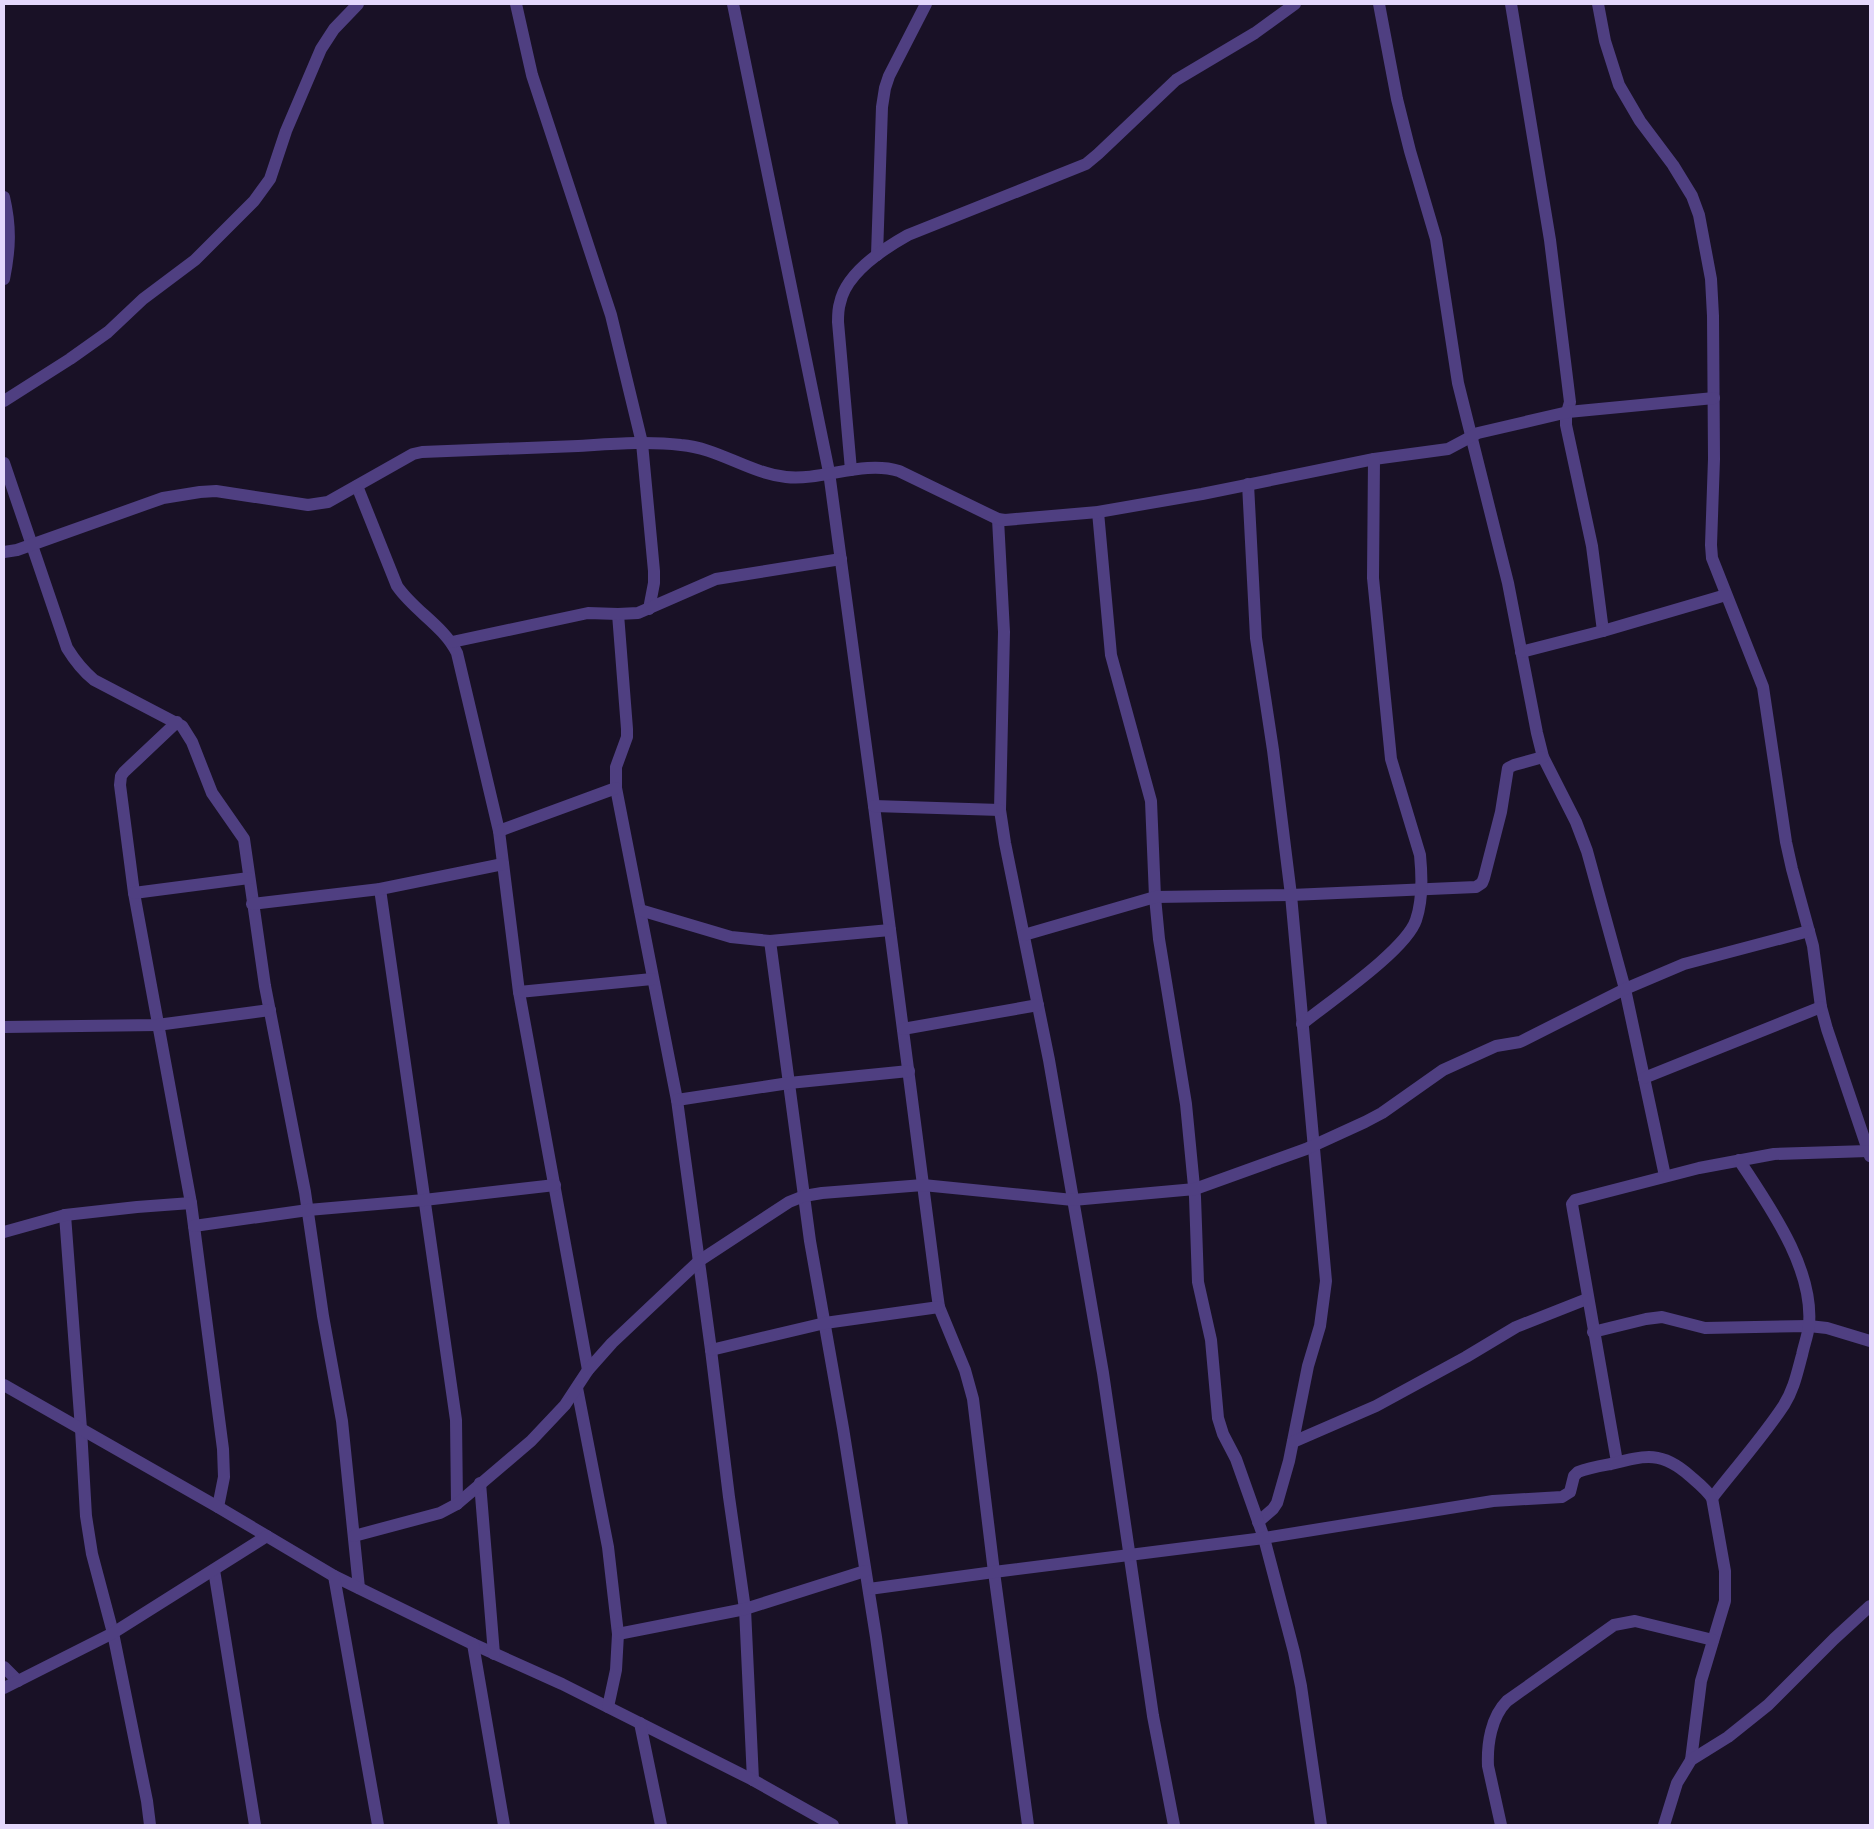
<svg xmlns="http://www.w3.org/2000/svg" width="1874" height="1829" font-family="Poppins,sans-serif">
<rect width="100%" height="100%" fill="#191126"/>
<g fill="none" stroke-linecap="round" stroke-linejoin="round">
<g stroke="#4f3f81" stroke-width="12">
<polyline points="516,4 532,75 611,315 642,443 654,571 654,583 649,609"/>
<polyline points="733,4 829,472 874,806 937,1293 939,1307 965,1370 973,1399 994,1572 1028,1825"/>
<polyline points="1379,4 1397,99 1410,151 1436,239 1458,383 1508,583 1537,733 1543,757 1576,822 1587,851 1625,989 1665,1176"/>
<polyline points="1511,4 1550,240 1570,402 1566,416 1566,425 1592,546 1603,631"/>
<polyline points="1598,4 1605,41 1619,85 1640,121 1673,165 1692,196 1699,215 1711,279 1713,316 1714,459 1711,545 1712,558 1763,687 1786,842 1792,869 1813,946 1821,1007 1827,1029 1870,1156"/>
<path d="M4,197C11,227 10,249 4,279"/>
<polyline points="877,255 882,107 885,88 889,76 926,4"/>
<polyline points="4,401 70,359 108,332 143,299 195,260 254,201 270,179 286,131 321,49 334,29 358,4"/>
<path d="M4,463L67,648C75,661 82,670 94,680L182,726L192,742L212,793L244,839L265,986L305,1192L323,1316L342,1421L359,1588"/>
<path d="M851,470L838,322C838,316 838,309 840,303C846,273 883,249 908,235L1086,164L1098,154L1176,80L1255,33L1295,4"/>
<polyline points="1248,484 1256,638 1273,750 1291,895 1326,1281 1320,1326 1308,1366 1289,1461 1277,1503 1273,1509 1258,1522"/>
<path d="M357,486L397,586C414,611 444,626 457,653L499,831L519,992L588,1370"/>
<polyline points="1098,512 1111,655 1151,801 1155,897 1159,939 1186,1104 1195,1197 1198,1282 1211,1340 1218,1418 1223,1434 1236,1459 1264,1538 1294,1652 1301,1686 1321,1825"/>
<polyline points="998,519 1004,632 1000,810 1005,843 1049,1060 1103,1373 1153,1716 1174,1825"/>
<path d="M4,552L17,550L163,498L200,492L216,491L308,505L328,502L413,454L422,452C474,450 526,448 578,446C612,444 647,441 681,445C718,448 749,473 786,477C822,481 863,460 899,471L998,519L1005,520L1098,512L1202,494L1374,459L1448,449L1478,433L1568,412L1714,398"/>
<polyline points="618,614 627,729 627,737 616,767 616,788 677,1100 711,1350 729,1497 745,1609 753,1780"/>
<polyline points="452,642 588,613 618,614 638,613 716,579 841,559"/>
<polyline points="1521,652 1603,631 1726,595"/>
<polyline points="177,722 124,772 121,776 120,785 134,893 191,1203 223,1449 224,1477 218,1507"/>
<polyline points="874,806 1000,810"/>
<polyline points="499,831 616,788"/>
<polyline points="380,889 456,1420 457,1504"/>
<polyline points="134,893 249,878"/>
<polyline points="252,904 380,889 503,864"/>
<polyline points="640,910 731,937 770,941 890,930"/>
<polyline points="1024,935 1155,897 1291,895 1476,887 1482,883 1484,878 1501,812 1508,768 1514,765 1543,757"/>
<polyline points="770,941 810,1241 843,1428 876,1637 902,1825"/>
<polyline points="519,992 652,979"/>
<path d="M1302,1024C1329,1002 1406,950 1416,920C1423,900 1422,875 1420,855L1391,759L1373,578L1374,459"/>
<polyline points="4,1027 157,1025 270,1010"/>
<polyline points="903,1029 1038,1005"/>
<polyline points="1644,1078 1821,1007"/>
<polyline points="677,1100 789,1083 909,1071"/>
<polyline points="65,1215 81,1429 86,1516 92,1554 113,1633 147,1801 150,1825"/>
<polyline points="194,1226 308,1210 424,1200 555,1185"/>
<polyline points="4,1232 65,1215 137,1207 191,1203"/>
<polyline points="1593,1332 1646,1319 1662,1317 1705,1328 1809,1326 1827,1328 1870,1341"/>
<polyline points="711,1350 825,1323 939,1307"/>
<polyline points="4,1385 218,1507 334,1576 473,1644 562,1684 753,1780 833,1825"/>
<polyline points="577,1388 608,1547 618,1634 616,1670 608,1707"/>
<polyline points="1293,1442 1376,1406 1466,1357 1516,1327 1587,1299"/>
<polyline points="1617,1462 1573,1210 1572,1204 1575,1200 1699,1168 1774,1154 1868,1151"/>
<polyline points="480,1483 494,1654"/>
<path d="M1712,1498C1736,1467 1763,1437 1784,1405C1794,1389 1797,1373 1802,1355C1804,1345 1808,1335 1809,1325C1814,1268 1769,1206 1739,1160"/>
<polyline points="354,1536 440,1513 457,1504 531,1441 565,1405 588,1370 612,1343 699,1261 789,1202 804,1196 822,1193 923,1185 1073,1200 1195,1189 1306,1149 1365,1122 1382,1113 1443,1070 1496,1046 1520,1042 1625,989 1684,964 1809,931"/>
<polyline points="214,1570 255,1825"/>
<polyline points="334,1576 378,1825"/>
<path d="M869,1589L994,1572L1264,1538L1493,1501L1562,1497L1570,1492L1574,1476L1578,1472C1588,1468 1600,1466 1611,1464C1646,1455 1662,1451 1690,1476C1698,1483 1706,1489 1712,1498L1725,1571V1601L1701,1681L1691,1760"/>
<polyline points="618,1634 745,1609 865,1571"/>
<polyline points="473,1644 504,1825"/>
<polyline points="4,1667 18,1681"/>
<polyline points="4,1688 113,1633 267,1536"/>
<polyline points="640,1723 661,1825"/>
<path d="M1501,1825L1488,1766C1487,1744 1491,1717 1507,1701L1614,1625L1635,1621L1713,1640"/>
<polyline points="1664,1825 1677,1783 1691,1760 1728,1737 1768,1705 1834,1639 1870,1606"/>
</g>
</g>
<rect width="1874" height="1829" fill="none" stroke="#e4d8fc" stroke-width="10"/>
</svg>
